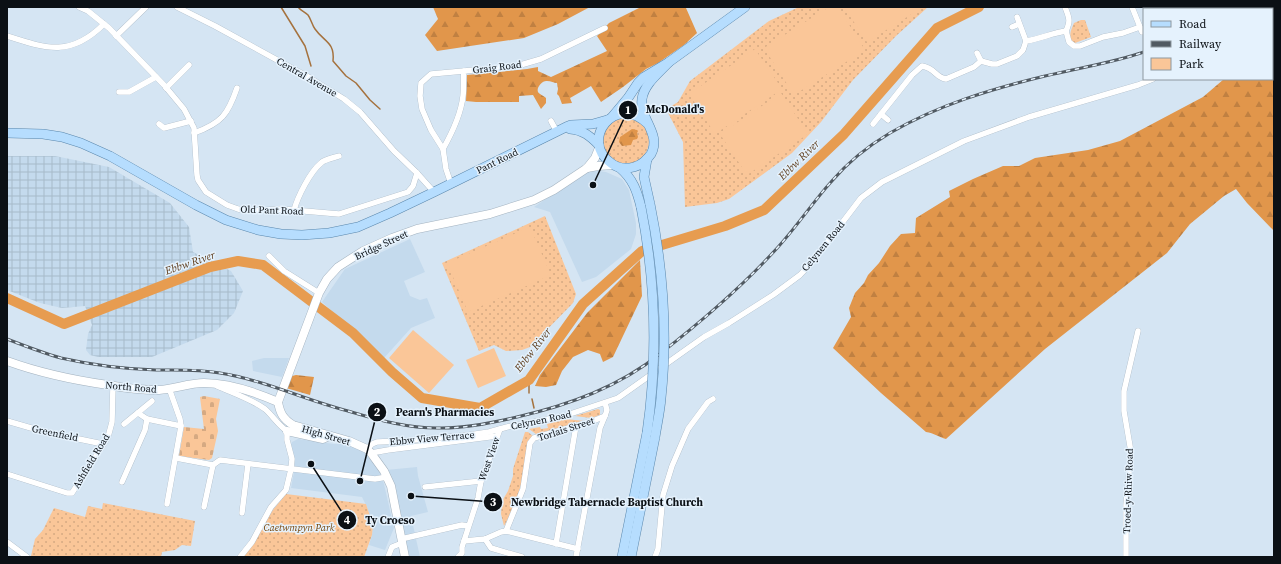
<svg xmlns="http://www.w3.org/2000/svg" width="1281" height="564" font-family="'Source Serif 4',serif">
<defs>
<pattern id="industrial-grid" width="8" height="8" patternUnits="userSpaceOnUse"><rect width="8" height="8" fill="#c4daed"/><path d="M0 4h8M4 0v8" fill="none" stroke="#a7baca"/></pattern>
<pattern id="green-dots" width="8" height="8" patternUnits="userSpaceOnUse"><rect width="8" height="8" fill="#fac698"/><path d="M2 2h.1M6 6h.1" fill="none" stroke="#d5a982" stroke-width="1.8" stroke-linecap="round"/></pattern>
<pattern id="forest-firs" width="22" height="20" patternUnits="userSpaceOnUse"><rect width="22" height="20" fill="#e1964b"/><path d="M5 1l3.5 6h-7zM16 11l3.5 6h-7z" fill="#c08041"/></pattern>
<pattern id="cemetery-stones" width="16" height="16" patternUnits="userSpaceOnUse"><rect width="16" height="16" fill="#fac698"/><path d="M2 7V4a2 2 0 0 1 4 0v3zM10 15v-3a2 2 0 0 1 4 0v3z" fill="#d5a982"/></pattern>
</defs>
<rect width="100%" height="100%" fill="#d5e5f3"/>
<g fill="#c4daed">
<polygon points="599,171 606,172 622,179 629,190 636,223 636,234 631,249 596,277 582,282 550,212 534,207 586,172"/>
<polygon points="410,239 425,272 404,281 410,296 420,300 427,298 435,318 411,328 384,358 322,302 345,269"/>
<polygon points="264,358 289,358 282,377 253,371 252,361"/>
<polygon points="298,439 334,444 347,444 354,446 363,452 374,463 379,471 384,484 394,528 385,550 369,545 372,535 373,525 367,507 362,497 291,488 295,466 291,444 292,442"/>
<polygon points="417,467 418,476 428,512 411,516 420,557 408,557 386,470"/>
</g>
<polygon fill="url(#industrial-grid)" points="7,156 55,156 109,167 170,203 189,227 193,252 231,271 243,291 234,313 217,330 152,357 98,357 90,355 86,350 88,334 92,325 85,306 62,308 40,303 7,290"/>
<g fill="url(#green-dots)">
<polygon points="799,7 928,7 896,36 853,80 821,122 792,153 729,199 717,203 685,207 683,142 666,109 678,102 690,81 769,21"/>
<path d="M1081,20H1085L1091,37L1075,43C1067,38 1071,30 1074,23Z"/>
<circle cx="626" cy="141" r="23"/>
<polygon points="545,216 576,294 573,303 530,347 522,350 506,351 494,345 479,351 442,263"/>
<polygon points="598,409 600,410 600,415 591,418 575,416"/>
<polygon points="565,419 585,421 536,434 529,429 540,427 541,429 548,428 547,424"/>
<path d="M525,432H528L533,436C526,468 520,497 504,526L501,514L502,501L508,491L513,476V469Z"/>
<polygon points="286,494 366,504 373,525 372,535 364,557 242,557 272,511"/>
<polygon points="103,503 195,521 191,546 182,545 175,550 162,552 161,557 32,557 31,556 35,539 43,530 54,508 85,517 88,506 102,509"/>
</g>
<g fill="url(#forest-firs)">
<polygon points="433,7 590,7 558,24 524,38 437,51 425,35 438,19"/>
<path d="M641,7H688L686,8L697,33L684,45L658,63L646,69L623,87L601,102L591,86L570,98L572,103L562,104L559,96L557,94L558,89L557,83C554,83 551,81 547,81C543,80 536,87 538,92C539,94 544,96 546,98V103L541,109L533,95L519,96V102H476L466,101L467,75L527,69L538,67V71L551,77L607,51L597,36L609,23Z"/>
<path d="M1274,36V231L1247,203L1236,189L1224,196L1190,224L1167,253L1045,349L946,439C939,437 934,433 926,432L881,393L833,348L851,317L849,308L855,293L864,283L868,275L879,263L890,246L901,234L915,233L916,218L950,197L949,191L973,179L1003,166H1019L1035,158L1088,150L1120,141L1203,97L1224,79H1272V38Z"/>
<polygon points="632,129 637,130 638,131 637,133 638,137 637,139 633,140 631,145 622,146 619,142 620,137"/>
<polygon points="640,260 642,296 613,357 603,362 600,354 588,350 573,357 562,371 556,385 546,387 535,386 540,375 587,313"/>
<polygon points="296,375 314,377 310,395 286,388 292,376"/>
</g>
<polygon fill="url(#cemetery-stones)" points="204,396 220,399 216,419 218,431 212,458 209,460 179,456 184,427 204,429 200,397"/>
<g fill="#fac698">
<polygon points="829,7 838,7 865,50 794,95 764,48"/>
<polygon points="844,7 923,7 867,42"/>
<polygon points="755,49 782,89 715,134 689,94"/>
<polygon points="781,93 808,134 747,175 720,134"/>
<polygon points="530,227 551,275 468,312 447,263"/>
<polygon points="413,330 454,365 429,393 389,358"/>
<polygon points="494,348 506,376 478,388 466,360"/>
</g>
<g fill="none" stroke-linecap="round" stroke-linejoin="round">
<g stroke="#a5723e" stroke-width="1.5">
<polyline points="281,7 305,46 311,66"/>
<path d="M298,7C301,11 305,12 308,15C311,19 312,25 315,29C324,42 335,42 333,61L346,76L356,83L370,100L380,109"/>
<polyline points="529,380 529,393"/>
<polyline points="532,399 534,408"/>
</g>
<polyline stroke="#e79c50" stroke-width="10" points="7,298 64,324 210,267 238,261 263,265 353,333 392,372 422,398 480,408 529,380 583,304 642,251 725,226 764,210 844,134 937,28 979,7"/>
<defs>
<g id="street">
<polyline points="79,7 88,11 109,28 164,85 184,109 194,128 197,175 198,180 206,192 227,205 238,209 248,211 281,209 339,214 408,192 413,186 417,173 434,192"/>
<polyline points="177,7 215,26 310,78 344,99 360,112 394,151 417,173"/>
<path d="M1065,7C1069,18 1071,20 1066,31L1069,42L1074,46H1080L1103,37L1123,33L1140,27"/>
<polyline points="1132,7 1142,32"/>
<polyline points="1184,9 1185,7"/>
<polyline points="1260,9 1263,7"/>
<polyline points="1017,17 1026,41"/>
<polyline points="1012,27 1019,24"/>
<path d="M7,36C47,49 71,57 104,24"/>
<polyline points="116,36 146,7"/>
<polyline points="977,53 981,61"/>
<polyline points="166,88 189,65"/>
<polyline points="119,92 129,92 156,77"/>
<polyline points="881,114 888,120"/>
<polyline points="551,121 557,132"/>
<polyline points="159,124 164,128 191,121"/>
<path d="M873,124L912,75L922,66C935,68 935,77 946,79L974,67L981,61L992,64H997L1017,56L1023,50L1026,41C1040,39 1052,33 1066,31"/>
<path d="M194,133C222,123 228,114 237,88"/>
<path d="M443,149C452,133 461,114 463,96C464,88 463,79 464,71L517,66L541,59L605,28"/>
<polyline points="451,184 446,169 443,149 431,130 422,109 420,96 421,83 431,74 464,71"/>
<path d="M294,210C298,196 310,172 321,163C325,159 333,158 339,156"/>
<polyline points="269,256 284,271 319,293"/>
<path d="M217,386C233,393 251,399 265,409C273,416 278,425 287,431V440L292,459L291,469L286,490L271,507L252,542L240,557"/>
<polyline points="138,413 147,419 181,426"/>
<polyline points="7,421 45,432 103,444"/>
<polyline points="124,424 152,401"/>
<polyline points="367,449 372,444 377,442 403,441 469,435 489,432 507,427 564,416 618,398 704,337 729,323 773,295 800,275 813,261 861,198 882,182 964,141 1029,117 1138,85 1153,79"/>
<polyline points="371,453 388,450 497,436"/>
<polyline points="176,458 213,465"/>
<polyline points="7,474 67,493 72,493 108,437 112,422 113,386"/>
<polyline points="122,482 145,430 147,419"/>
<polyline points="425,487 481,481"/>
<polyline points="167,504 181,426 180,419 169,388"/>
<polyline points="204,507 213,465 220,460 375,479 387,477"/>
<polyline points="242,513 248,464"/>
<polyline points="506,531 578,549"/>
<polyline points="401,539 462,525 468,526"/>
<polyline points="485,539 491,548 522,557"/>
<polyline points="464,541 485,539 501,532 506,531 523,489 530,443 534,438 593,421 605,416 607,410 605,403"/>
<polyline points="7,542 27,557"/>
<polyline points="556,544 576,426"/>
<polyline points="388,557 392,547 402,543"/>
<polyline points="458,557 462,553 462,547 478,498 481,481 500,429"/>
<polyline points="576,557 600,428 605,416"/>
<polyline points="655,557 658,549 663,495 672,466 688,429 708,402 713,399"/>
<polyline points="1126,557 1126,505 1131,452 1124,411 1124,391 1138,331"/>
</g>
<g id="secondary">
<polyline points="587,168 598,166 614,165"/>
<path d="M7,361C40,373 73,380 108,385C124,388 142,390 159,390C174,389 189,383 204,383C229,383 255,392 278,402"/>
<polyline points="278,402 319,293 327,279 338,267 363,251 392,238 417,229 490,214 534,200 554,190 587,168 595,158 599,148"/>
<path d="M278,402C280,413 283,419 293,425L349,441L367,449L371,453L384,471L391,486L405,557"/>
<polyline points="287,431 323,439 327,437"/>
</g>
<g id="primary">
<polyline points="613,116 628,98 638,83 644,77 669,62 745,7"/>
<path d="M648,124C615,92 579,141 611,163C617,168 626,169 634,167C641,165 647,160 651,154C662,134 639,119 642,99C644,84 659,73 669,62"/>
<path d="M570,129C583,130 590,136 599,145"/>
<polyline points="7,133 43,134 62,137 81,143 110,156 196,205 226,220 258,230 281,234 302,235 329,233 358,227 390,213 434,192 566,127 571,125 593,124 607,120"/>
<polyline points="647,159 644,177 650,204"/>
<path d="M620,168C633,179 637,191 641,207"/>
<polyline points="622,557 647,433"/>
<polyline points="631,557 655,437"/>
</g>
</defs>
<use href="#street" stroke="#a4b3c0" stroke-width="6"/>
<use href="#secondary" stroke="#a4b3c0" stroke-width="9"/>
<use href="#primary" stroke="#5a87ac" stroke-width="10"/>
<use href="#street" stroke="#fff" stroke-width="5.5"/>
<use href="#secondary" stroke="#fff" stroke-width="8"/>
<use href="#primary" stroke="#b6ddfe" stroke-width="9"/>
<defs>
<g id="rail">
<polyline points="1234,9 1237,7"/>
<path d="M7,339C25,346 43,353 61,358C92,365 125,369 156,370C178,370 197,369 220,373C264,380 305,400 348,411C378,420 410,429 442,428C467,428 492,423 517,417C569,405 619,387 661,353C702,321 744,285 779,246C798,225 813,202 831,182C848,162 868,146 890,133C938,105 991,89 1045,76C1078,68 1112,63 1144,52"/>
</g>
</defs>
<use href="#rail" stroke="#515a62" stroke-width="3"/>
<use href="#rail" stroke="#e5f2fd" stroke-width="1.5" stroke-dasharray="4.5" stroke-linecap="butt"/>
<defs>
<g id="primary-bridge">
<path d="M650,204C663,268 668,333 661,398C660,411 657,424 655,437"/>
<path d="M641,207C656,283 658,356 647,433"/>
</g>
</defs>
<use href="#primary-bridge" stroke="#5a87ac" stroke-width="10" stroke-linecap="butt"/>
<use href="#primary-bridge" stroke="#b6ddfe" stroke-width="9"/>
</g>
<g text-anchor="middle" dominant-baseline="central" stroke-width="3" stroke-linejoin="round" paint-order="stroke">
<g font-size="10" fill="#0b1015" stroke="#e5f2fd">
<text transform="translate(497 67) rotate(-7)">Graig Road</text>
<text transform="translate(307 77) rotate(30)">Central Avenue</text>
<text transform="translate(497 161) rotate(-26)">Pant Road</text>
<text transform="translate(272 210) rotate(2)">Old Pant Road</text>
<text transform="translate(381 245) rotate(-25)">Bridge Street</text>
<text transform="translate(823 246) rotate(-51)">Celynen Road</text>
<text transform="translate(131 387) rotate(5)">North Road</text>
<text transform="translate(541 420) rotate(-12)">Celynen Road</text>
<text transform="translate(566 429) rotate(-18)">Torlais Street</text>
<text transform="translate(55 433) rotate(12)">Greenfield</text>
<text transform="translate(326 435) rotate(16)">High Street</text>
<text transform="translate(432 438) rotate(-5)">Ebbw View Terrace</text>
<text transform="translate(489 459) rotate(-71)">West View</text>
<text transform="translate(91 461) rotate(-59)">Ashfield Road</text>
<text transform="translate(1128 491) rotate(-88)">Troed-y-Rhiw Road</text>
</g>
<g font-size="10" font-style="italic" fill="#76450a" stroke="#e5f2fd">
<text x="299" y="527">Caetwmpyn Park</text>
</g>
<g font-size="11" font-style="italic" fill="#614122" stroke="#e5f2fd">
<text transform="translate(799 160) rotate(-44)">Ebbw River</text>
<text transform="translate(190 263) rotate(-19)">Ebbw River</text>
<text transform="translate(533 350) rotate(-52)">Ebbw River</text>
</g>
</g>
<path fill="none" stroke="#0b1015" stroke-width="1.5" d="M593 185L628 110M360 481L377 412M411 496L493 502M311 464L347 520"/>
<g fill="#0b1015" stroke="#e5f2fd" stroke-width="1.5">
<circle cx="593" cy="185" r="4"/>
<circle cx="360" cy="481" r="4"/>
<circle cx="411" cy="496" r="4"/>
<circle cx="311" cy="464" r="4"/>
<circle cx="628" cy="110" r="10"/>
<circle cx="377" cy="412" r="10"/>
<circle cx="493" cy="502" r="10"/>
<circle cx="347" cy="520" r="10"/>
</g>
<g font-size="12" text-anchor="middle" font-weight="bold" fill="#fff">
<text x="628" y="114">1</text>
<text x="377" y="416">2</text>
<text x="493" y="506">3</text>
<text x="347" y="524">4</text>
</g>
<g font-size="11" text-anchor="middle" font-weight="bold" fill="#0b1015" stroke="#e5f2fd" stroke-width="3" stroke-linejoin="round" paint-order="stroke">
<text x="675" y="113">McDonald's</text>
<text x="445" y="416">Pearn's Pharmacies</text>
<text x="607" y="506">Newbridge Tabernacle Baptist Church</text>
<text x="390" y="524">Ty Croeso</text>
</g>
<rect width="1281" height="564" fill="none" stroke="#0b1015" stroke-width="16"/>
<rect x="1143" y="8" width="130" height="72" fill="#e5f2fd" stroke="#8e98a0"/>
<rect x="1151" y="21" width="20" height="6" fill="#b6ddfe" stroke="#8e98a0"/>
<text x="1179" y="28" font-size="12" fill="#0b1015">Road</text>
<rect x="1151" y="41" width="20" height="6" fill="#515a62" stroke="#8e98a0"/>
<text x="1179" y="48" font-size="12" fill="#0b1015">Railway</text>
<rect x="1151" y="58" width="20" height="12" fill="#fac698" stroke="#8e98a0"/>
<text x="1179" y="68" font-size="12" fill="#0b1015">Park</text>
</svg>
